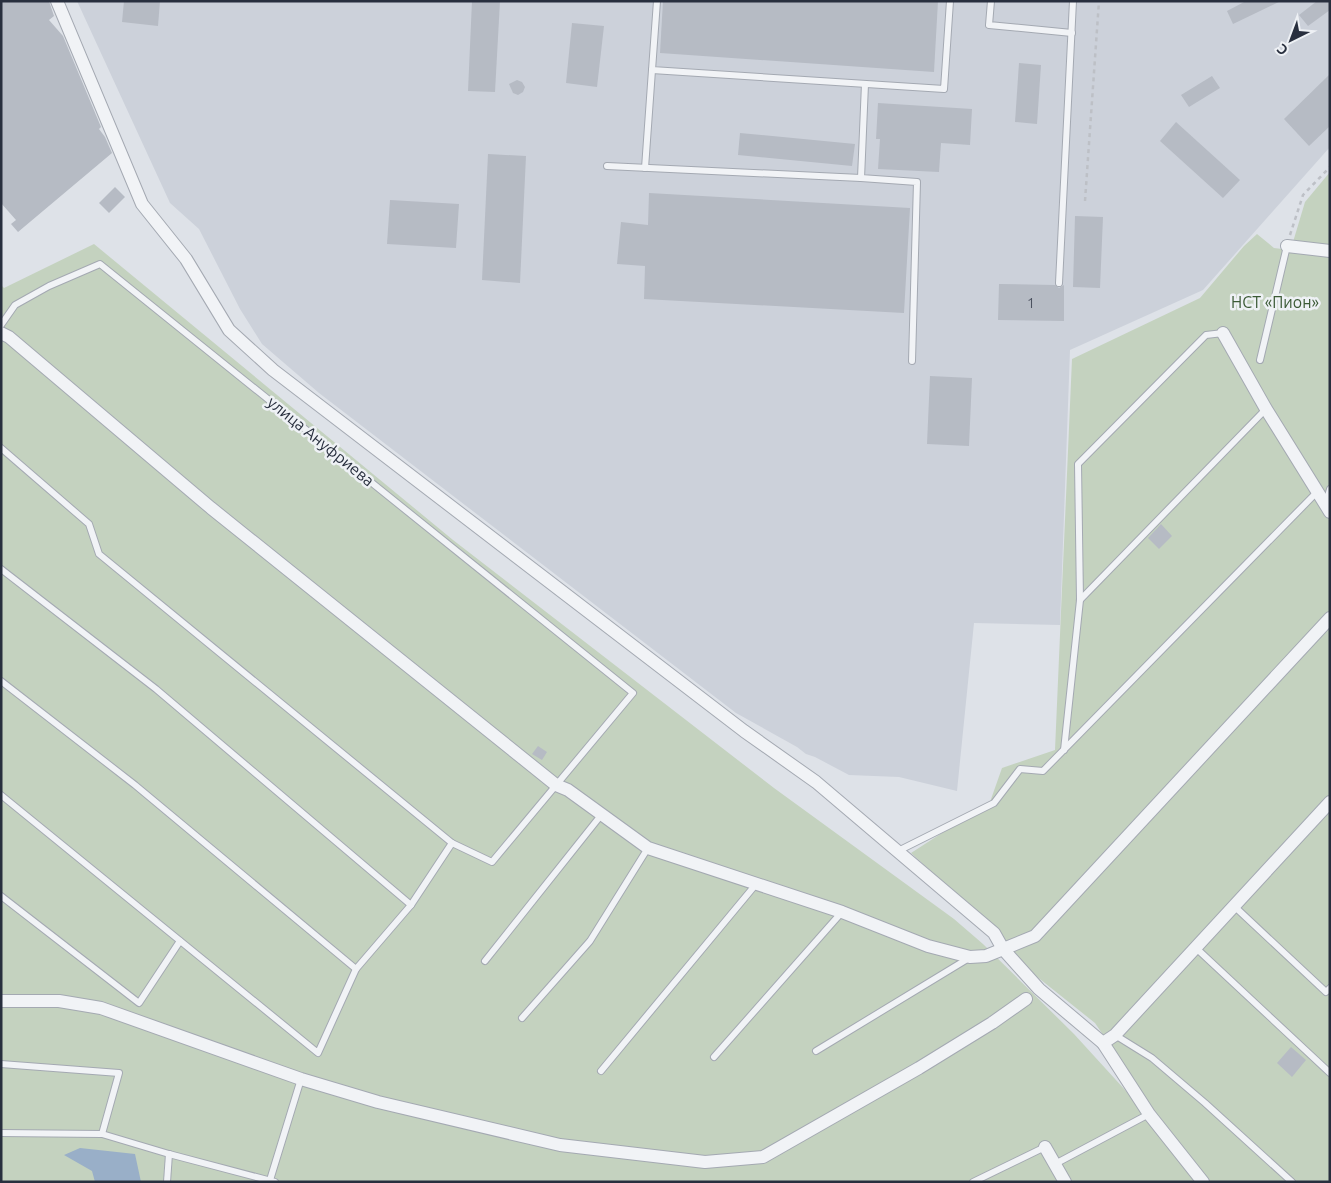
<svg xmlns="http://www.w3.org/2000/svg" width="1331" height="1183" font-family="Ubuntu,sans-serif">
<rect width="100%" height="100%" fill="#dee2e8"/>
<polygon fill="#ccd1da" points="77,1 1330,1 1330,147 1203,290 1070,350 1060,625 974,623 957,791 899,777 849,775 815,757 806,754 797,747 736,713 319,393 262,344 240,309 199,229 170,203"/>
<g fill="#c4d2bf">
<polygon points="1330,172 1330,246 1293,242 1305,202"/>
<polygon points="1257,234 1274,248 1330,255 1330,1182 1211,1182 1154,1110 1095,1023 1021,964 1000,934 911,853 990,802 1002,768 1055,750 1072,359 1200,298 1244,246"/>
<polygon points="94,244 453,540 774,788 954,919 983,944 1074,1034 1126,1091 1197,1182 1,1182 1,285 4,288"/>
</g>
<polygon fill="#99afc8" points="80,1148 135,1154 141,1182 95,1182 92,1171 64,1155"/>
<g fill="#b6bbc4">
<polygon points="1,1 49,1 54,16 49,20 63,36 101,127 99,129 105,137 112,153 18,232 11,224 16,220 1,203"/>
<polygon points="124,1 160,1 158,26 122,22"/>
<polygon points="472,1 500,1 495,92 468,91"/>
<polygon points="663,1 938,1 934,72 660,53"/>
<polygon points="1246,1 1281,1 1233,24 1227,11"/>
<polygon points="1317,1 1330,1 1330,10 1308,26 1299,15"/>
<polygon points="572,23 604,26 597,87 566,83"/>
<polygon points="1019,63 1041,65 1037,124 1015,122"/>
<polygon points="1330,74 1330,126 1309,146 1284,119"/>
<polygon points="1212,76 1220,88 1189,107 1181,95"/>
<polygon points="517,80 522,82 525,87 523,92 518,95 513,93 509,84"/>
<polygon points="878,103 972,109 970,145 941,143 939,172 878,169 880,139 876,139"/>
<polygon points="1176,122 1240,180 1223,198 1160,141"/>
<polygon points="740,133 855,144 852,166 738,155"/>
<polygon points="488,154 526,156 520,283 482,280"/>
<polygon points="115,187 125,197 109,213 99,203"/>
<polygon points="649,193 910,208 904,313 644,299 645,266 617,264 621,222 648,225"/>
<polygon points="390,200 459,204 456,248 387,244"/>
<polygon points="1075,216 1103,217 1100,288 1073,287"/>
<polygon points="999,284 1055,285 1059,288 1064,285 1064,321 998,320"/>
<polygon points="930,376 972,378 969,446 927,444"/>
<polygon points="1161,524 1172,536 1159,549 1148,538"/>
<polygon points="538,746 547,752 542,760 532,754"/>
<polygon points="1291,1047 1306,1060 1292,1077 1277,1063"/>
</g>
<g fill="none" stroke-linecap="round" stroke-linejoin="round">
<defs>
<g id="service">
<polyline points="657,1 652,70 944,89 950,1"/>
<polyline points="991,1 989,25 1072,33"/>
<polyline points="865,84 861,178 917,182 912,361"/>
<polyline points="607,166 861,178"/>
<polyline points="645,168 652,70"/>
<polyline points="1059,283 1073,1"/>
<polyline points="1,325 15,305 49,286 100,264 633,693 492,862 452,843 99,554 89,524 1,448"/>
<polyline points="1260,360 1287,246"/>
<polyline points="1328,496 1330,489"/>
<polyline points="1,569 156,689 411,905"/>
<polyline points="1080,600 1266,409"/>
<polyline points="1,681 135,785 356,969"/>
<polyline points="1064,750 1080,600 1078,464 1206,335 1223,333"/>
<polyline points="1,795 318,1053 356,969 411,905 452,843"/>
<polyline points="898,851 994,803 1020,769 1043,771 1317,492"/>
<polyline points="1,896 139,1003 180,941"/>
<polyline points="1234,906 1326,992 1330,988"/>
<polyline points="1196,948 1330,1073"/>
<polyline points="485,961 602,814"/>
<polyline points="522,1018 590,941 648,848"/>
<polyline points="1115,1035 1152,1058 1205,1103 1292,1182"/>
<polyline points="816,1051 969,958"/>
<polyline points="714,1057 842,912"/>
<polyline points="1,1064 119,1073 102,1134"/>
<polyline points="601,1071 757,883"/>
<polyline points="1,1133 102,1134 169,1154 275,1182"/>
<polyline points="1055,1164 1149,1114"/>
<polyline points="270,1180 301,1079"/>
<polyline points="167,1182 169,1154"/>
<polyline points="973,1182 1045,1147"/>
</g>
<g id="minor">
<polyline points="57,1 142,204 186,259 229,330 273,370 744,731 816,782 994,933 1003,949 1039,989 1103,1043 1149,1114 1203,1182"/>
<polyline points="1287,246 1330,251"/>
<polyline points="1,333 9,337 211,508 556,785 568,790 648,848 842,912 928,946 970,957 986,956 1035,936 1330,618"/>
<polyline points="1223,333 1266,409 1330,512"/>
<polyline points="1,1001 59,1001 101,1008 301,1079 378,1102 560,1145 705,1162 763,1157 919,1068 992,1023 1026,999"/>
<polyline points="1103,1043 1115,1035 1330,802"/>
<polyline points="1045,1147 1065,1182"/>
</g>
</defs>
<use href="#service" stroke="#a4a9b2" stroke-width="8"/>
<use href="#minor" stroke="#a4a9b2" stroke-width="14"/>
<g stroke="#bdc0c6" stroke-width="2.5" stroke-dasharray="4 4" stroke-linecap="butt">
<polyline points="1085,201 1099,1"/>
<polyline points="1290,235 1303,195 1330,167"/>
</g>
<use href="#service" stroke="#f1f3f6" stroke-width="6"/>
<use href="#minor" stroke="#f1f3f6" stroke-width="12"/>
</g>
<g text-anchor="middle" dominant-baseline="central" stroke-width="5" stroke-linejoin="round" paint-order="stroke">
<g font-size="14" fill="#4c5260">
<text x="1031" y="303">1</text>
</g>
<g font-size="16" fill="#3b5a35" stroke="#eef1f5">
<text x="1275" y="302">НСТ «Пион»</text>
</g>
<g font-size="16" fill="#282f3e" stroke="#eef1f5">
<text transform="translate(321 441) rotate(39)">улица Ануфриева</text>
</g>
</g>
<rect width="1331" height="1183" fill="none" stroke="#282f3e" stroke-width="5"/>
<g transform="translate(1291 40) rotate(222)" stroke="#eef1f5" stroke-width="4" paint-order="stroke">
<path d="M0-4L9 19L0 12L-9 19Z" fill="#282f3e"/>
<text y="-8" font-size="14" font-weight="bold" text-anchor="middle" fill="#282f3e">С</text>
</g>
</svg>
